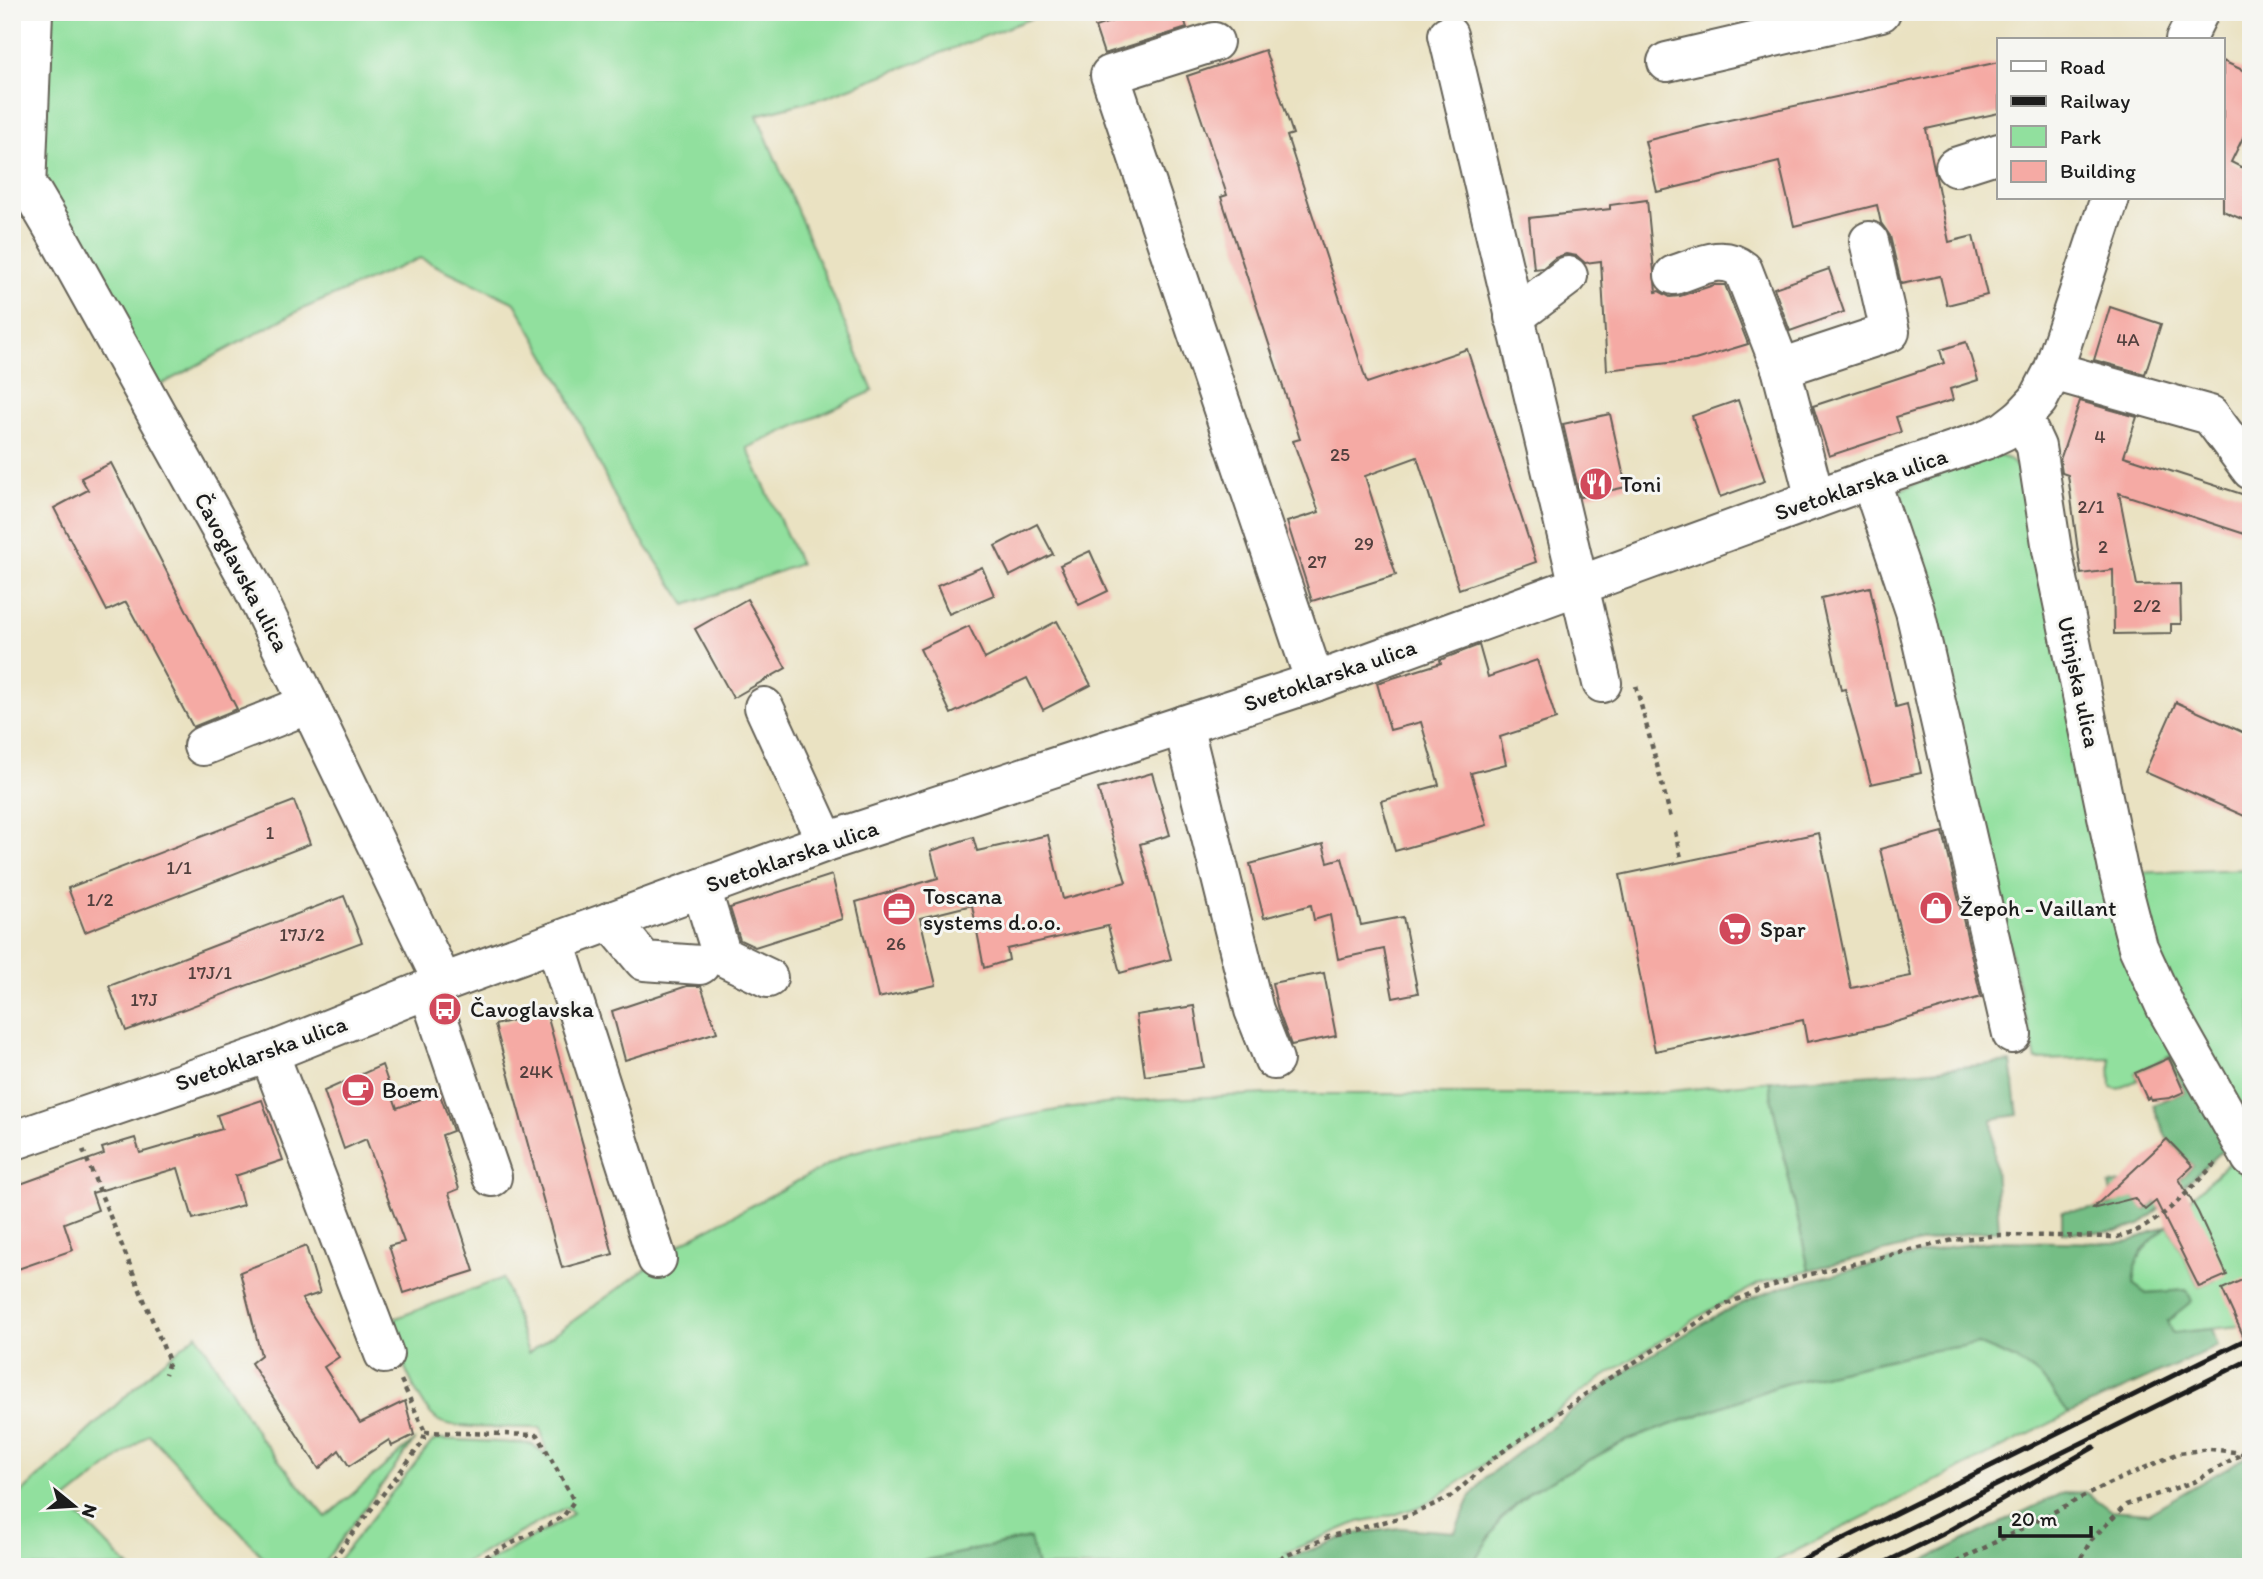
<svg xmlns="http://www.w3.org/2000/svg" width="2263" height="1579" font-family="Itim,sans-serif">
<rect width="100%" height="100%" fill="#f6f6f2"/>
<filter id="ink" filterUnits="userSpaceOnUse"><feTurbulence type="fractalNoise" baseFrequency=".0143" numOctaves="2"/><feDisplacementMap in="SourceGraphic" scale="14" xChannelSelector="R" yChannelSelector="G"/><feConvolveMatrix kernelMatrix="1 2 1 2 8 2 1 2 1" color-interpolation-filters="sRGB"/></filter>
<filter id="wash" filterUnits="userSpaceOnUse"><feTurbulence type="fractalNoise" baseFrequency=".00686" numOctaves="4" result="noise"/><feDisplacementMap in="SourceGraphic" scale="28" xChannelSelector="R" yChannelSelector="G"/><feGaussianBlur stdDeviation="1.57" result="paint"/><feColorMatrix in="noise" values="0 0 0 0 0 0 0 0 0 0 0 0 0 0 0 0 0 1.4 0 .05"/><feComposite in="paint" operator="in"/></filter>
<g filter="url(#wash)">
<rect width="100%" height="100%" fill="#eae2c2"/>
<g fill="#91e09e" stroke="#567e5d" stroke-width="2">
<polygon points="12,12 1048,12 826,97 757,115 873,391 747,448 800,564 686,605 619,506 563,386 515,303 420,258 298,311 153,389 79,235 33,165 12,152"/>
<polygon points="1996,455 2009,459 2021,471 2178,1056 2169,1056 2135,1073 2138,1080 2118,1089 2111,1087 2110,1058 2036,1060 1900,490 1957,467"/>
<polygon points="2251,869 2251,1136 2160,957 2131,873"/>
<path d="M1770,1081L1772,1101L1809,1270L1760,1283L1705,1313L1594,1383L1464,1479L1424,1505L1394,1515L1358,1522L1285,1553L1294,1556L1285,1567H1037L1029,1538L923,1561L908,1567H478L566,1519L573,1513L565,1508L457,1567H333L432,1442L439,1439L532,1444L547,1457L541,1428C521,1427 453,1430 439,1421C417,1407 396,1346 388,1321L503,1278L528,1353L685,1241L850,1153L902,1139L1057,1110L1130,1101L1267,1094H1641Z"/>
<path d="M2237,1155L2251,1184V1276L2239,1326L2172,1333L2167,1321L2175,1316L2187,1290L2145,1293L2133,1284C2136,1251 2145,1246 2168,1225L2199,1287L2215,1280L2190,1199Z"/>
<polygon points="197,1334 260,1438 326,1517 415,1440 321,1567 272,1567 149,1434 65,1501 129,1567 12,1567 12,1502 158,1366"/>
<polygon points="1978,1344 2016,1360 2041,1377 2069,1414 1764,1567 1471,1567 1500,1520 1531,1491 1623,1442 1784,1384 1922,1352"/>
</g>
<g fill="#74be85" stroke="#486d50" stroke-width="2">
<path d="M2175,1055L2231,1143L2142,1224C2116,1235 2090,1232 2062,1232V1211L2092,1209L2113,1204L2109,1185L2120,1183L2146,1210L2193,1166L2167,1139L2153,1105L2184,1092L2168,1056Z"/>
<polygon points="2011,1062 2018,1115 1992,1119 1999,1230 1953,1235 1809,1270 1772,1101 1770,1081 1921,1071"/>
<path d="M2168,1225C2146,1246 2136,1251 2133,1284L2145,1293L2187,1290L2192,1301L2167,1321L2172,1333L2212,1329L2218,1346L2069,1414L2041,1377L2016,1360L1978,1344L1922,1352L1784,1384L1623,1442L1531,1491L1500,1520L1471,1567H1285L1294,1556L1353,1534L1400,1528L1455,1532L1471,1496L1486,1477L1568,1414L1641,1361L1714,1317L1758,1296L1789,1285L1949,1247L1997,1241L2113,1243L2131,1241Z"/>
<polygon points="2251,1454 2251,1567 1910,1567 2064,1492 2087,1493 2110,1510 2148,1513"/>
<polygon points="1030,1538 1037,1567 908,1567 923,1561"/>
</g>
<g id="blocks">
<g fill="#f5aaa4">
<polygon points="1138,12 1182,12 1187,28 1104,54 1095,27"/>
<polygon points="1265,50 1293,134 1287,136 1367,383 1467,349 1536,562 1459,589 1417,457 1365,476 1396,575 1312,601 1287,522 1319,512 1293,441 1300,439 1221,197 1227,195 1187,76"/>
<polygon points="2223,61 2251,74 2251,121 2231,162 2251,172 2251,223 2223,211"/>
<polygon points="1999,62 1999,113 1926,129 1949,242 1973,236 1987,295 1947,305 1940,276 1901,284 1890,236 1881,223 1877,205 1794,226 1779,162 1657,192 1645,141 1729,120"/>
<polygon points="1647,200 1656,292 1659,291 1670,297 1680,296 1714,285 1725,285 1748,344 1695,360 1607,370 1601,261 1585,263 1577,256 1566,254 1555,258 1543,268 1534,269 1529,218 1610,209 1610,205"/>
<polygon points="1829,269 1844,312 1790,331 1774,288"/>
<polygon points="2110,307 2161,324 2145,374 2094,360"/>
<polygon points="1966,342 1978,380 1950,389 1953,400 1896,417 1901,432 1829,456 1813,406 1944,363 1940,350"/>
<polygon points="1738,400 1765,481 1720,497 1692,416"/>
<polygon points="2080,401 2137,417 2124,456 2251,497 2251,536 2119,493 2137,585 2180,584 2181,624 2171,624 2171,633 2114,634 2113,570 2081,574 2068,475 2062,473 2060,460"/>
<polygon points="1610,414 1626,487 1580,497 1563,424"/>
<polygon points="111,463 237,709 193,727 126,602 107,611 54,508 88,490 81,478"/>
<polygon points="1037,524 1053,554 1010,576 995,546"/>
<polygon points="1090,551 1108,591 1079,605 1060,565"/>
<polygon points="982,567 994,595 949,614 937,586"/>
<polygon points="1870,587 1896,707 1907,704 1921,773 1871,784 1845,689 1841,690 1821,598"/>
<polygon points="747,599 786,668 733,698 695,629"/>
<polygon points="1057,621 1091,685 1043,710 1027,678 951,714 920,649 969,626 985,659"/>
<polygon points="1479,645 1488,677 1537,660 1556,719 1500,737 1506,764 1471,773 1487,825 1395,851 1381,801 1439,785 1421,722 1390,730 1377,683 1441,663 1440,660"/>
<polygon points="2176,702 2251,736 2251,819 2145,772"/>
<polygon points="1152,773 1170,835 1140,844 1171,959 1120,973 1108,926 1007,949 1009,960 984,968 972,905 920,918 936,985 878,998 856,902 938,878 931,851 973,837 977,851 1048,835 1063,899 1126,882 1098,789"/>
<polygon points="294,801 310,844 85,932 68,888"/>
<polygon points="1943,832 1981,997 1882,1026 1807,1042 1803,1020 1655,1051 1620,875 1819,833 1851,988 1911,976 1880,849"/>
<polygon points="1323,844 1328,862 1342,858 1361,925 1403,917 1418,993 1393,998 1384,949 1338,959 1330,915 1314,920 1311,905 1264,918 1250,864"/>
<polygon points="832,875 843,919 755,947 740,940 730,908"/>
<polygon points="344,896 362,942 126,1031 109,986"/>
<polygon points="1324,973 1336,1036 1291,1045 1278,1010 1272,983"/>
<polygon points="687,986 701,986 717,1032 625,1060 612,1011"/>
<polygon points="1194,1006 1204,1067 1145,1076 1136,1015"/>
<polygon points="546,1011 613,1254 562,1268 495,1025"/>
<polygon points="2169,1058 2184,1092 2170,1098 2151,1100 2150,1097 2147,1099 2135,1073"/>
<polygon points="382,1065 397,1108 439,1092 453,1131 442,1135 459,1189 449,1193 474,1271 404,1293 389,1246 404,1242 366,1139 344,1149 324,1091"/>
<polygon points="262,1100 283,1160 235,1176 243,1205 193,1219 178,1168 92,1193 98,1210 64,1223 73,1250 12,1271 12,1187 104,1154 102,1148 135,1138 140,1153 222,1129 217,1115"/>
<polygon points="2167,1139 2193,1166 2179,1179 2198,1212 2227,1275 2199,1287 2156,1201 2145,1210 2134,1198 2092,1209"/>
<polygon points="306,1246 320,1293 302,1299 339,1357 324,1367 360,1423 405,1401 414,1435 392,1446 389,1440 349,1466 339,1450 319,1469 251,1363 261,1355 240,1272"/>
<polygon points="2251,1276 2251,1353 2222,1289"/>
</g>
</g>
</g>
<g filter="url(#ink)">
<use href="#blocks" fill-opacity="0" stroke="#646156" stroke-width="2"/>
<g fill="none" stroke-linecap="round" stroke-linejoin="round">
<defs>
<g id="minor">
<polyline points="1448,35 1602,683"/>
<polyline points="2185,40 2199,12"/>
<polyline points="1214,42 1110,75 1315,682"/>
<polyline points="1667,62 1881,12"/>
<polyline points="1955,167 1999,153"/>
<polyline points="12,180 33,194 56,233 251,584 443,983"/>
<polyline points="26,189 33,12"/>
<path d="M1674,275C1697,268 1722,252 1743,270L1781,368"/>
<polyline points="1514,317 1568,276"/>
<polyline points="2053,371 2210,415 2251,470"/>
<polyline points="2022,417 2036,447 2052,550 2119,874 2138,947 2166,1008 2251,1158"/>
<polyline points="1870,479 1915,611 2012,1034"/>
<polyline points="1815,499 1781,368 1890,332 1869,241"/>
<polyline points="764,707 826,842"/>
<polyline points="1183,725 1254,1010 1274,1060"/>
<polyline points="203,746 309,704"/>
<polyline points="701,888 722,956 768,978"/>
<polyline points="611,921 644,961 700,965"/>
<polyline points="555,942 657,1259"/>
<polyline points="428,989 492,1177"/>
<polyline points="269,1053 384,1354"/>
<polyline points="12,1141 269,1053 443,983 826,842 1315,682 1870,479 1985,440 2004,431 2022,417 2038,400 2053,371 2110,198"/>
</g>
</defs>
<use href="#minor" stroke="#646156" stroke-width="42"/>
<g stroke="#646156" stroke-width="4.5" stroke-dasharray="5 5" stroke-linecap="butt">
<polyline points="1636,686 1671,818"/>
<polyline points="1675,832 1682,862"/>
<polyline points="83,1150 169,1361 165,1374"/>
<polyline points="425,1432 538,1435 574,1501 563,1517 466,1567"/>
<polyline points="327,1567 423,1442 425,1432 401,1380"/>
<path d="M1261,1567L1328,1537L1413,1514L1452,1496L1495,1457L1603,1382L1727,1304L1761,1289L1807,1275L1953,1240L2000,1235L2117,1237C2158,1229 2188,1190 2217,1162"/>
<polyline points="1947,1567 2110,1483 2179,1453 2210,1449 2242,1453"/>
<polyline points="2076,1567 2091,1540 2126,1505 2196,1481 2251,1448"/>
</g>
<use href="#minor" stroke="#fff" stroke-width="38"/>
<g stroke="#1c1c1c" stroke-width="5">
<polyline points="1787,1567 2251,1337"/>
<polyline points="1831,1567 2251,1359"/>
<polyline points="1876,1567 1941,1535 2094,1447"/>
</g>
</g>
</g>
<defs>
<symbol id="restaurant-disc" viewBox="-11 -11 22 22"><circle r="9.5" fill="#d1495b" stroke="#f6f6f2"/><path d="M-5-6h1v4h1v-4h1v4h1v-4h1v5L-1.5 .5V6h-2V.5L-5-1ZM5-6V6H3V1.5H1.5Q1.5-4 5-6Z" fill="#fff"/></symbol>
<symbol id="shop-disc" viewBox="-11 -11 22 22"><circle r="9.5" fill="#d1495b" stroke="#f6f6f2"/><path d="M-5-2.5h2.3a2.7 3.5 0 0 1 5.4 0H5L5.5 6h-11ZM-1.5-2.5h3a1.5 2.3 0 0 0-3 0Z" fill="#fff"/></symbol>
<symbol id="office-disc" viewBox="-11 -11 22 22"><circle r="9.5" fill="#d1495b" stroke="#f6f6f2"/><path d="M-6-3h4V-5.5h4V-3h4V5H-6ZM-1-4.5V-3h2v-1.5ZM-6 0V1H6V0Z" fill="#fff"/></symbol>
<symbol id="supermarket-disc" viewBox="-11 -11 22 22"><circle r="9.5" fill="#d1495b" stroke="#f6f6f2"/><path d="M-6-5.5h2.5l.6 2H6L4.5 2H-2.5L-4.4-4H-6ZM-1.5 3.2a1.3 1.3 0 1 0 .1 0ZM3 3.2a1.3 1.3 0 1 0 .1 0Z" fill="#fff"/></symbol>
<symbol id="bus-disc" viewBox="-11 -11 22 22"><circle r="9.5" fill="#d1495b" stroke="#f6f6f2"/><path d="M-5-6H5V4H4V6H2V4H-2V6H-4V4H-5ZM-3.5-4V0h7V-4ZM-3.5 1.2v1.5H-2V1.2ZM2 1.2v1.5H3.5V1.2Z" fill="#fff"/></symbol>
<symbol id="cafe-disc" viewBox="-11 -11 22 22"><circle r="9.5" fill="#d1495b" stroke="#f6f6f2"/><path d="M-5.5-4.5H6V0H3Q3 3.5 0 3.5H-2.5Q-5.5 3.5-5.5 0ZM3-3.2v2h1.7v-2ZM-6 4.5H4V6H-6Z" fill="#fff"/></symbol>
</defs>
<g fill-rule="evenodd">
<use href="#restaurant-disc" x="1577" y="465" width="38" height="38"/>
<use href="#shop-disc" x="1917" y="889" width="38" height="38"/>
<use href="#office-disc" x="880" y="890" width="38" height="38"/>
<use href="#supermarket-disc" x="1716" y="910" width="38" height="38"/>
<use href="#bus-disc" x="426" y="990" width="38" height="38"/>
<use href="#cafe-disc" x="339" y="1071" width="38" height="38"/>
</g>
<g text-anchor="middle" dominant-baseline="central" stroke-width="6" stroke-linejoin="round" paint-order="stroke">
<g font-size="19" fill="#52403e">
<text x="2128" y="339">4A</text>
<text x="2100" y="436">4</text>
<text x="1340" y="454">25</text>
<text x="2091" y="506">2/1</text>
<text x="1364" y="543">29</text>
<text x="2103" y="546">2</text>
<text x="1317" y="561">27</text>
<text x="2147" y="605">2/2</text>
<text x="270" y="832">1</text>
<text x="179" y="867">1/1</text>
<text x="100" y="899">1/2</text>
<text x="302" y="934">17J/2</text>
<text x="896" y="943">26</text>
<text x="210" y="972">17J/1</text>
<text x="144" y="999">17J</text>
<text x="536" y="1071">24K</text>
</g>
<g font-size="23" fill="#1c1c1c" stroke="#f6f6f2" text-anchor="start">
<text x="1620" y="484">Toni</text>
<text x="923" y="896">Toscana<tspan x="923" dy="26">systems d.o.o.</tspan></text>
<text x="1960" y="908">Žepoh - Vaillant</text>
<text x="1760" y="929">Spar</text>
<text x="470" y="1009">Čavoglavska</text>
<text x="382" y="1090">Boem</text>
</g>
<g font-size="23" fill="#1c1c1c" stroke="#f6f6f2">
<text transform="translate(1861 484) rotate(-19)">Svetoklarska ulica</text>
<text transform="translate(242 572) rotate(62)">Čavoglavska ulica</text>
<text transform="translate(1330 675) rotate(-19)">Svetoklarska ulica</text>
<text transform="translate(2079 682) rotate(78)">Utinjska ulica</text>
<text transform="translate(792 856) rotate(-19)">Svetoklarska ulica</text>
<text transform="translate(261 1053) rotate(-20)">Svetoklarska ulica</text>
</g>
</g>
<rect width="2263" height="1579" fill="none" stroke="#f6f6f2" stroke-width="42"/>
<rect x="1997" y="38" width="228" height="161" fill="#f6f6f2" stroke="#9f9f9c" stroke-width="2"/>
<rect x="2011" y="61" width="35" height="10" fill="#ffffff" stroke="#9f9f9c" stroke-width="2"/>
<text x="2060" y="74" font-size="21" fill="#1c1c1c">Road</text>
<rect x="2011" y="96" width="35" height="10" fill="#1c1c1c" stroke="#9f9f9c" stroke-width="2"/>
<text x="2060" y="108" font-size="21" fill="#1c1c1c">Railway</text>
<rect x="2011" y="126" width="35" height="21" fill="#91e09e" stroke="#9f9f9c" stroke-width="2"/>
<text x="2060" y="144" font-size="21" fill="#1c1c1c">Park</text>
<rect x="2011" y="161" width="35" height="21" fill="#f5aaa4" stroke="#9f9f9c" stroke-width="2"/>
<text x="2060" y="178" font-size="21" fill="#1c1c1c">Building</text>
<g transform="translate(74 1506) rotate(108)" stroke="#f6f6f2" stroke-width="5" paint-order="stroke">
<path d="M0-5L12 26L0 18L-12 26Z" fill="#1c1c1c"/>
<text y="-10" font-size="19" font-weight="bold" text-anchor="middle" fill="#1c1c1c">N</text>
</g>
<path d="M2000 1526v10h91v-10" fill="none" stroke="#1c1c1c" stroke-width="3.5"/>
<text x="2011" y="1526" font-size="21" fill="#1c1c1c" stroke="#f6f6f2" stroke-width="5" paint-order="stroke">20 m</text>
</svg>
